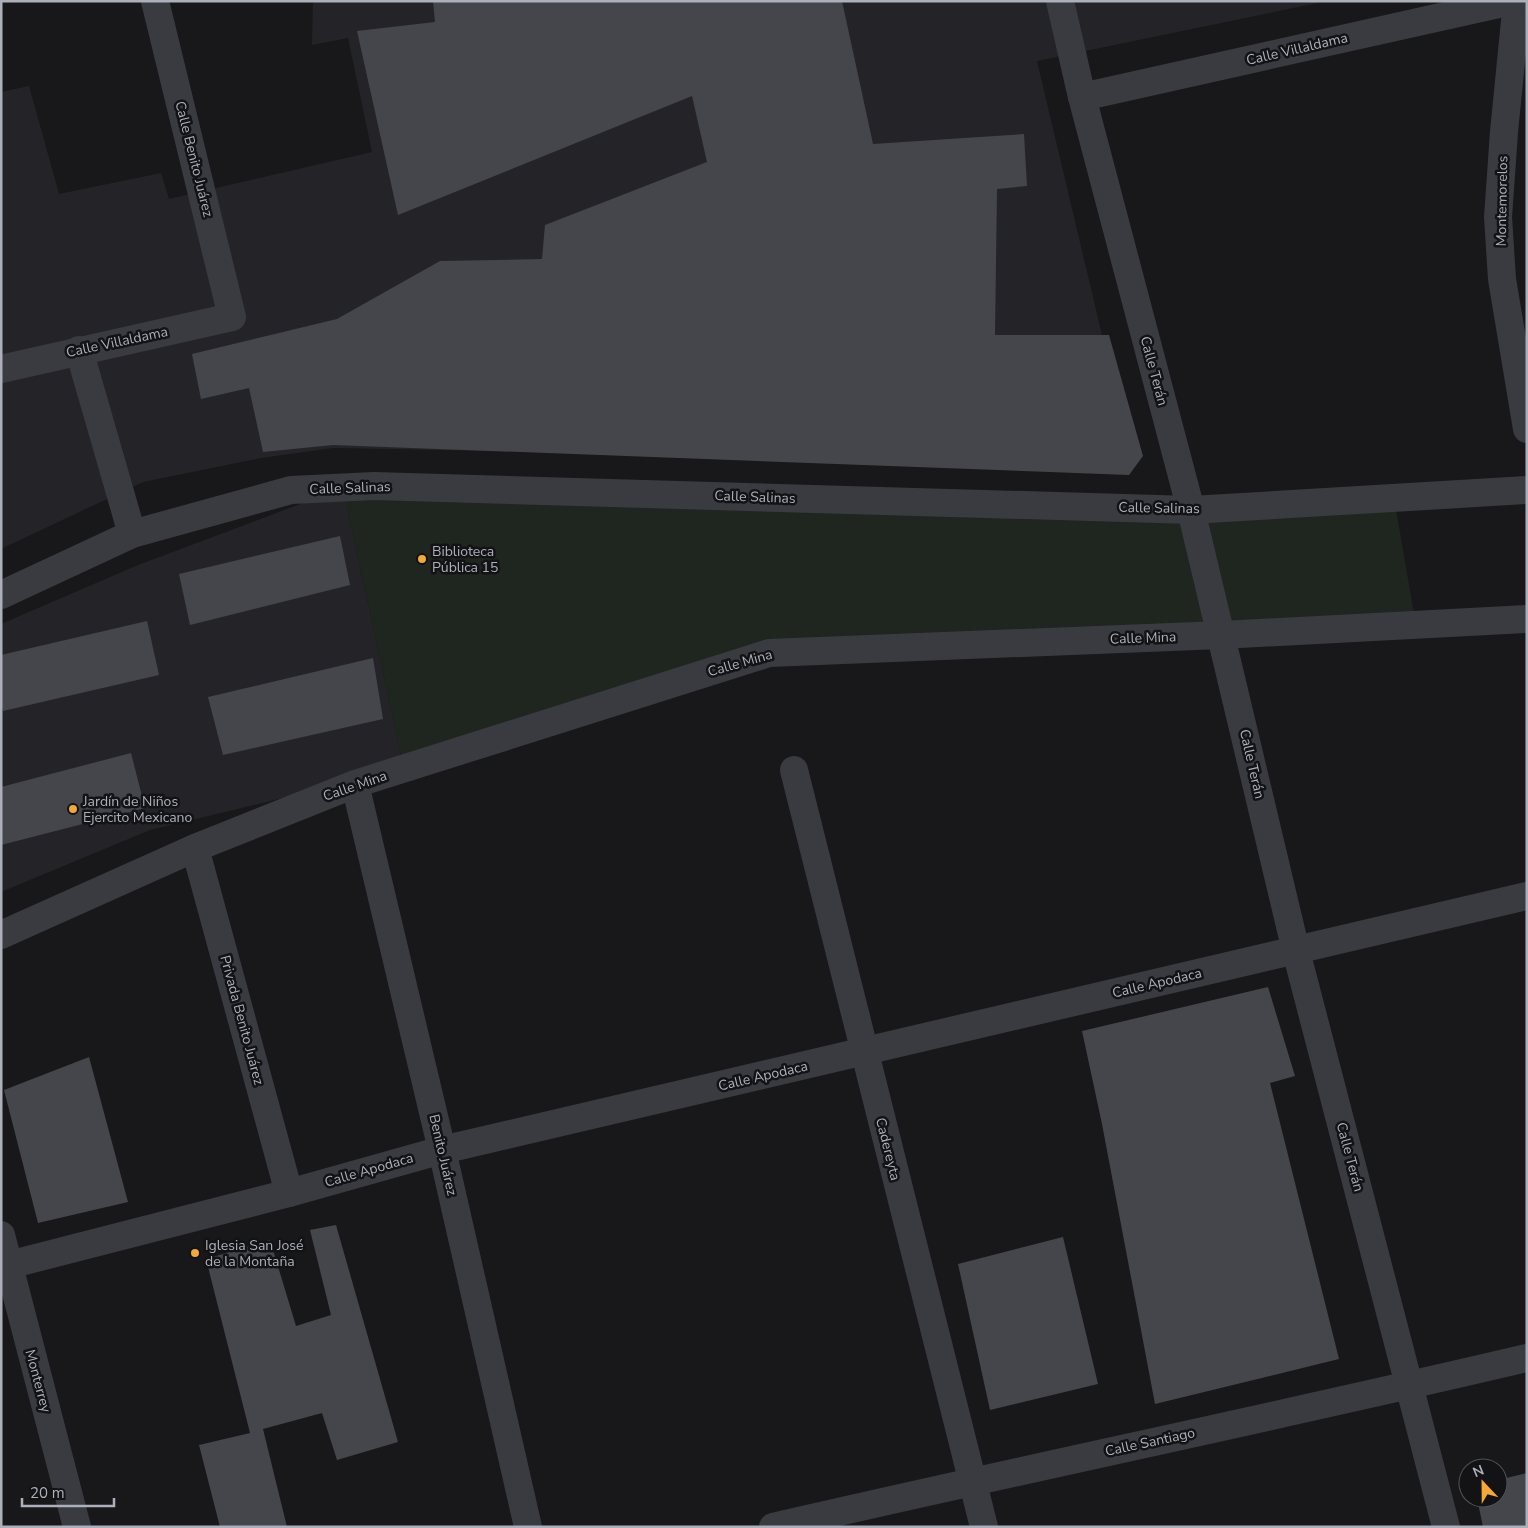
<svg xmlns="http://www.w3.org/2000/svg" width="1528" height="1528" font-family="'Nunito Sans',sans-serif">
<rect width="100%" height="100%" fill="#18181b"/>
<g fill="#242428">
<polygon points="313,1 1327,1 1037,61 1129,449 1118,462 333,448 261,458 143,482 1,549 1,92 29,86 59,194 161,173 169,199 372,152 348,38 312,45"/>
<polygon points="343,488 404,769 150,830 1,892 1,624 138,565"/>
</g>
<polygon fill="#1e261f" points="343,488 1394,498 1416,625 769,653 404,769"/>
<g fill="#45464b">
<polygon points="433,1 842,1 873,144 1024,134 1027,186 997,189 995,335 1109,335 1143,456 1129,475 333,445 263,452 249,388 201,399 192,354 337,319 440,261 542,259 545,225 707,162 692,96 398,215 357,31 435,22"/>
<polygon points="340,536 350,585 190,625 179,574"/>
<polygon points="147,621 159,675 3,711 1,703 1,655"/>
<polygon points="373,658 383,719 223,755 208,697"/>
<polygon points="131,753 145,808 1,845 1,787"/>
<polygon points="1268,987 1295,1076 1270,1083 1339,1359 1155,1404 1102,1124 1082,1031"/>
<polygon points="89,1057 128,1202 38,1223 4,1090"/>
<polygon points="336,1225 398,1442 337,1460 313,1385 322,1413 263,1429 287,1527 220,1527 199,1445 250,1433 206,1259 270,1240 296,1326 331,1315 310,1230"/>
<polygon points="1063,1237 1098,1384 990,1410 958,1264"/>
<polygon points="1527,1473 1527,1527 1483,1527 1477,1498 1498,1498 1498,1480"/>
</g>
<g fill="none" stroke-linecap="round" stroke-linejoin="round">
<g stroke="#393b40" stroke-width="28">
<polyline points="1060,1 1082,97 1191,510 1296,951 1446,1527"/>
<polyline points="1517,1 1504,132 1498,217 1502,279 1527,429"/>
<polyline points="1082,97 1512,1"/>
<polyline points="79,350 132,534"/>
<polyline points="1,369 232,317 155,1"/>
<polyline points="1,595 132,534 291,490 374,486 1191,510 1527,490"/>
<polyline points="794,770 984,1527"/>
<polyline points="355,784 442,1150 528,1527"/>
<polyline points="195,848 289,1193"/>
<polyline points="1,935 195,848 355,784 769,653 1221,635 1527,619"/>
<polyline points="1,1235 77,1527"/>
<polyline points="1,1267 289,1193 442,1150 1527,896"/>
<path d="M773,1527C1024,1469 1276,1417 1527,1358"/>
</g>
</g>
<g fill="#f4a937" stroke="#131316" stroke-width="2">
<circle cx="422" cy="559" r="5"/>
<circle cx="73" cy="809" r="5"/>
<circle cx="195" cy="1253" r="5"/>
</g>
<g text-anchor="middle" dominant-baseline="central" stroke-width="5" stroke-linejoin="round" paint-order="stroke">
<g font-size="14" fill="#abb0ba" stroke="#131316">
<text transform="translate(1297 49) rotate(-13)">Calle Villaldama</text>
<text transform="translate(194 159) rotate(76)">Calle Benito Juárez</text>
<text transform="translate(1502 201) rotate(-89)">Montemorelos</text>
<text transform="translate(117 342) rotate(-12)">Calle Villaldama</text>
<text transform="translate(1154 371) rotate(75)">Calle Terán</text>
<text transform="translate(350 488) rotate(-2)">Calle Salinas</text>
<text transform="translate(755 497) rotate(2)">Calle Salinas</text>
<text transform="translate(1159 508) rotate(1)">Calle Salinas</text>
<text transform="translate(1143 638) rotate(-2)">Calle Mina</text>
<text transform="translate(740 663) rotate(-16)">Calle Mina</text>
<text transform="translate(1252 764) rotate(77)">Calle Terán</text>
<text transform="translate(355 786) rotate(-19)">Calle Mina</text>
<text transform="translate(1157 983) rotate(-13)">Calle Apodaca</text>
<text transform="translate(242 1020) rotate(75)">Privada Benito Juárez</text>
<text transform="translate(763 1076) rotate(-13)">Calle Apodaca</text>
<text transform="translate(888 1149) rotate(76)">Cadereyta</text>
<text transform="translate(443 1155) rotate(77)">Benito Juárez</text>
<text transform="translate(1350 1157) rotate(75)">Calle Terán</text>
<text transform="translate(369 1170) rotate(-16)">Calle Apodaca</text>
<text transform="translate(38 1381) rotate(75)">Monterrey</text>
<text transform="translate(1150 1442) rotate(-12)">Calle Santiago</text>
</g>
<g font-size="14" fill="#abb0ba" stroke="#131316" text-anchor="start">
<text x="432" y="551">Biblioteca<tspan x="432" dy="16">Pública 15</tspan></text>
<text x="83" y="801">Jardín de Niños<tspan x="83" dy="16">Ejercito Mexicano</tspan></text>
<text x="205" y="1245">Iglesia San José<tspan x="205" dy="16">de la Montaña</tspan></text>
</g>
</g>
<rect width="1528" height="1528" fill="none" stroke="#abb0ba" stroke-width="5"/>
<g transform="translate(1483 1483) rotate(338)"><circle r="24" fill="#131316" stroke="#505258"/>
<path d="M0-4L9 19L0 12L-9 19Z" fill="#f4a937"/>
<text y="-8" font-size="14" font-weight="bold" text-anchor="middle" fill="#abb0ba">N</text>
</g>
<path d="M22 1498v8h92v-8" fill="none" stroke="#abb0ba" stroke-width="2.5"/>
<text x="30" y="1498" font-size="15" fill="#abb0ba" stroke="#131316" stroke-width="4" paint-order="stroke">20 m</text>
</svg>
